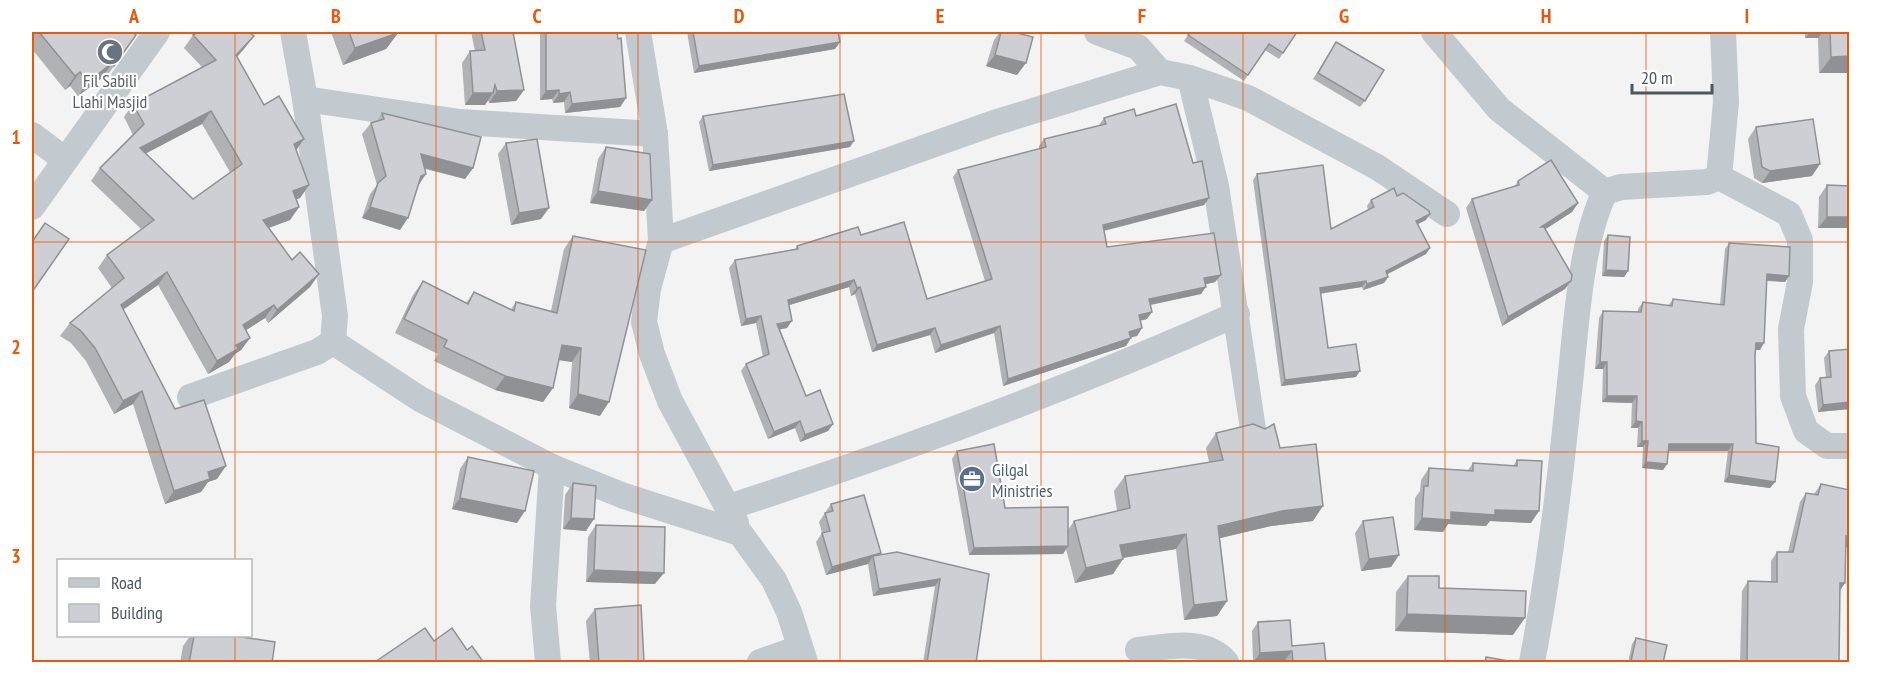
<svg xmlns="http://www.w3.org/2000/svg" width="1881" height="694" font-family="'PT Sans Narrow',sans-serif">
<rect width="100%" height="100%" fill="#f4f3f3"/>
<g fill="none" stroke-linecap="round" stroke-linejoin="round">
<g stroke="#c2cad0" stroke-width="26">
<polyline points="638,32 655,134 661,241 648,289 644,322 652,354 670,401 736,523"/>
<polyline points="1097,32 1138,47 1160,72"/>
<polyline points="1434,32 1499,109 1605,192"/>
<polyline points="1190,78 1216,186 1253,429"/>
<polyline points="305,99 460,122 655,134"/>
<polyline points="32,135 64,159"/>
<polyline points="1719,177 1789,214 1800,240 1800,282 1791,329 1793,396 1806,431 1827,446 1850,446"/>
<polyline points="32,207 157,32"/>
<polyline points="661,241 994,123 1160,72 1190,78 1248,98 1377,167 1447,214"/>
<polyline points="333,342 420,399 552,467 624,496 740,533 774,580 789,612 805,662"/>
<polyline points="190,397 317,352 333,342 335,316 305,99 293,32"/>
<path d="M729,507C902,451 1071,388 1237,314"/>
<path d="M1138,650C1166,647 1205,637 1226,662"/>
<polyline points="548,662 543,606 552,467"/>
<polyline points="760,662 800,648"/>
<path d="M1532,662C1549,573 1560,483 1569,392C1576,333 1579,245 1605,192L1621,187L1707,182L1719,177L1726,102L1723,32"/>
</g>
</g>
<g fill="#b0b2b6" fill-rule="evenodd">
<polygon points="32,32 133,32 136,35 104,80 102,78 78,96 70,86 65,90 32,49"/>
<polygon points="331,32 398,32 398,33 386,49 343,65"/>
<polygon points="471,32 513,32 524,90 516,101 489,103 488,100 485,105 465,105 462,63 470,51 475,51"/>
<polygon points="540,32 617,32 626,98 620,107 565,113 564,102 553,103 552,99 540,100"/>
<polygon points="687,32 838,32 840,42 835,49 694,73"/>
<polygon points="1000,32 1013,32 1017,75 986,66 994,40"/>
<polygon points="1190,32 1297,32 1279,59 1265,50 1244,81 1184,41"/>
<polygon points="1805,32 1850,32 1819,73 1818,38 1805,38"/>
<path d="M193,35L254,36L237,57L264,105L304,139L296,149L309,185L300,198L297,199L299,207L290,220L269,228L292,260L319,274L310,287L268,323L265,318L246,330L250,338L241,350L235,354L229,362L208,374L158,285L123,310L175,409L217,479L208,482L201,492L165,504L133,404L114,414L86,361L71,343L60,336L70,323L112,288L98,268L107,255L141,229L91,181L100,168L133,135L124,117L133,104L202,67L184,48ZM202,124L230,172L193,199L145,154Z"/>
<polygon points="1336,42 1365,101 1360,107 1313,79"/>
<polygon points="382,113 473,168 465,179 425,169 400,230 362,218 370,194 377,185 362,134 371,123 377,121"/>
<polygon points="703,116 850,147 709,171 699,122"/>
<polygon points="1136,116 1193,163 1209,198 1204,205 1104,231 1107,247 1221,275 1215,282 1206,284 1201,294 1151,305 1147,319 1140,321 1142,328 1137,336 1131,337 1126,346 1003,386 994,333 935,353 930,335 872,352 855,294 851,296 849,287 789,305 787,328 780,329 806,396 833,424 828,431 800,442 795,428 768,439 741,371 746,364 763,357 756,323 741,326 729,268 735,260 795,249 797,246 861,235 927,299 985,281 953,177 958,170 1039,149 1039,146 1044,139 1099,125 1104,118"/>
<polygon points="1756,127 1812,176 1762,183 1754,178 1748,139"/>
<polygon points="506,143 541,219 511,225 498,154"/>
<polygon points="606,147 652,200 644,211 590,203 598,159"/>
<polygon points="1257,174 1331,229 1368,210 1367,206 1371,200 1397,196 1426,220 1418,224 1430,248 1426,254 1387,274 1388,277 1384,283 1363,290 1362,287 1320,294 1328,348 1356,377 1281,386 1253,180"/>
<polygon points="1518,181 1578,203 1572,212 1545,229 1565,289 1502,326 1466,208 1472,199 1514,187"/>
<polygon points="1827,185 1850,186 1850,226 1848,228 1818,228 1819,197"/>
<polygon points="1608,235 1628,271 1624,277 1602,276 1604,241"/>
<polygon points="573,236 600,416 569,408 572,362 559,360 553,388 543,402 495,390 434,361 438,354 395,333 413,295 423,281 466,303 474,292 511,309 516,302 551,311 564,249"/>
<polygon points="1729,243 1789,276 1785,282 1766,281 1760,350 1756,350 1755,356 1756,443 1775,482 1770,488 1724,482 1728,451 1668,451 1667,464 1663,470 1642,468 1643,447 1637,447 1638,428 1631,428 1632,403 1602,402 1603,369 1595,369 1599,318 1603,311 1638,312 1638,309 1643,302 1668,306 1673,299 1720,305 1725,249"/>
<polygon points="1829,351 1850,409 1818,412 1815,385 1820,378 1826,378 1824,358"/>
<polygon points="1216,433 1280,448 1313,521 1271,526 1220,538 1227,601 1217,616 1184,620 1176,549 1123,558 1113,574 1075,583 1066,549 1063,554 969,555 952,459 957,451 1005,508 1068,530 1074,521 1117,511 1114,491 1125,476 1209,462 1206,448"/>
<polygon points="468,457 517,523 452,509 460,469"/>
<polygon points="1517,460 1531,523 1490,521 1486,526 1448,524 1443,532 1414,530 1415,498 1420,491 1421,480 1429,468 1468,470 1473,463 1513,466"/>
<polygon points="573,483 586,531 563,529 565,495"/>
<polygon points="1821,484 1850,490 1850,548 1846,547 1840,591 1839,663 1740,663 1742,591 1748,581 1771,582 1771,561 1777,552 1788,552 1800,502 1806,493 1814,494"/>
<polygon points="831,504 879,555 989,574 976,663 923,663 935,586 873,596 868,564 826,575 816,542 822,533 819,522"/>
<polygon points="1363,521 1399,555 1391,567 1361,571 1355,533"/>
<polygon points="596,525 655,584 586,582 588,537"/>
<polygon points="1408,576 1439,588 1513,635 1395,631 1396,592"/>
<polygon points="595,609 644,663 590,663 586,621"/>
<polygon points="1258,622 1292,646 1326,663 1286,663 1285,660 1253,663 1252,631"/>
<polygon points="190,636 235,636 272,663 180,663 183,646"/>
<polygon points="1636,638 1663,663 1628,663 1632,644"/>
</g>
<g fill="#909194">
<polygon points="1810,32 1823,32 1818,38 1805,38"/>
<polygon points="398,33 386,49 343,65 355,48"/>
<polygon points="254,36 244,49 227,68 236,55"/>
<polygon points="840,42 835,49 694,73 699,66"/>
<polygon points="995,55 1026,63 1017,75 986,66"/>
<polygon points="1850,56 1850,73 1819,73 1831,57"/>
<polygon points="112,63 102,78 78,96 88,82"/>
<polygon points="80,72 70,86 65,90 75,76"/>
<polygon points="524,90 516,101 489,103 497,91"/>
<polygon points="559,90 552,99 540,100 546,91"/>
<polygon points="570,92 564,102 553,103 559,94"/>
<polygon points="473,93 493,93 485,105 465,105"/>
<polygon points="626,98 620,107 565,113 572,104"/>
<polygon points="211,111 202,124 131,161 140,148"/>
<polygon points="304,139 295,152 294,144"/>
<polygon points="854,141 850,147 709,171 713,165"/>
<polygon points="421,154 473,168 465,179 413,165"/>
<polygon points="1820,164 1812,176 1762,183 1770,171"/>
<polygon points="426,174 418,186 421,176"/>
<polygon points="309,185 300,198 284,204 293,191"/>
<polygon points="598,191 652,200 644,211 590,203"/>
<polygon points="1209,198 1204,205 1098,232 1103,225"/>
<polygon points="1578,203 1572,212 1535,236 1541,227"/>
<polygon points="299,207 290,220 254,233 263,220"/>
<polygon points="370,207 408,218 400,230 362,218"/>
<polygon points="549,208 541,219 511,225 519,213"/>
<polygon points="1430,214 1426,220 1412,227 1416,221"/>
<polygon points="1827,217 1850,217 1850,226 1848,228 1818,228"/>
<polygon points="1430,248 1426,254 1382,277 1386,271"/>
<polygon points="1606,270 1628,271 1624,277 1602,276"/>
<polygon points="167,272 158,285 111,318 121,305"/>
<polygon points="319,274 310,287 268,323 277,310"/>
<polygon points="1767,274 1789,276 1785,282 1762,280"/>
<polygon points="1221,275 1215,282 1199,286 1204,278"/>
<polygon points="1388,277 1384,283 1363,290 1367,284"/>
<polygon points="854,280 849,287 783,307 788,300"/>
<polygon points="1366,281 1362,287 1315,294 1320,288"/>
<polygon points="1571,281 1565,289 1502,326 1508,317"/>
<polygon points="860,287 855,294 851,296 857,288"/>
<polygon points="1206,287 1201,294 1144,306 1149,299"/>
<polygon points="274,305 265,318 234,338 243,325"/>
<polygon points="1152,312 1147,319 1134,322 1139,315"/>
<polygon points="761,316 756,323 741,326 746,319"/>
<polygon points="792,321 787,328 772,331 777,324"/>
<polygon points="1000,326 994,333 935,353 941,345"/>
<polygon points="935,328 930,335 872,352 877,345"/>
<polygon points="1142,328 1137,336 1124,339 1129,332"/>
<polygon points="250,338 241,350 235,354 229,362 208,374 217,361 236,345"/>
<polygon points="1131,338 1126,346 1003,386 1008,379"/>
<polygon points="1756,343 1764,343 1760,350 1752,350"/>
<polygon points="562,345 581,348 572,362 552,359"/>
<polygon points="1600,362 1607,362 1603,369 1595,369"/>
<polygon points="1360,371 1356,377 1281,386 1285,380"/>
<polygon points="505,376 553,388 543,402 495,390"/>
<polygon points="142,391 133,404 114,414 123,401"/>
<polygon points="578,394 609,402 600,416 569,408"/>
<polygon points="1607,396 1637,396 1632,403 1602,402"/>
<polygon points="1850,402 1850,409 1818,412 1823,405"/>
<polygon points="800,421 795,428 768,439 774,432"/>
<polygon points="1636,421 1642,422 1638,428 1631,428"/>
<polygon points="833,424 828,431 800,442 805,435"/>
<polygon points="1642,441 1648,441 1643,447 1637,447"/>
<polygon points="1669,444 1733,444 1728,451 1664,451"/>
<polygon points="1646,462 1667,464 1663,470 1642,468"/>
<polygon points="226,466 217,479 208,482 201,492 165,504 174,491 208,472"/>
<polygon points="1729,475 1775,482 1770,488 1724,482"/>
<polygon points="460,498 525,511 517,523 452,509"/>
<polygon points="1323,506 1313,521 1271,526 1208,541 1218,526 1282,511"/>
<polygon points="1495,510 1539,511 1531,523 1490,521 1486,526 1448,524 1443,532 1414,530 1422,518 1451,512"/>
<polygon points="571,518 594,519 586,531 563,529"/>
<polygon points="1186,534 1176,549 1110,560 1120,545"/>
<polygon points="1846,536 1850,537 1850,548 1840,546"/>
<polygon points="1068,546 1063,554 969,555 974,548"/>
<polygon points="881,553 875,562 873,556 868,564 826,575 832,567"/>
<polygon points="1399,555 1391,567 1361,571 1369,559"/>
<polygon points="1123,559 1113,574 1075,583 1086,568"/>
<polygon points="594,570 664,573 655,584 586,582"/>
<polygon points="940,579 935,586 873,596 879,589"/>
<polygon points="1840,583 1845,583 1839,592"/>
<polygon points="1227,601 1217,616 1184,620 1194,605"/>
<polygon points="1407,614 1525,618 1513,635 1395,631"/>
<polygon points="1292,651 1285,660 1253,663 1260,653"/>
</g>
<g fill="#cdcfd4" stroke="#909194" stroke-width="1.5" fill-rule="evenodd">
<polygon points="39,32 133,32 136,35 114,66 112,63 88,82 80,72 75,76"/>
<path d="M198,32H249L254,36L236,55L264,105L279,96L304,139L294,144L309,185L293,191L299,207L263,220L292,260L300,252L319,274L277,310L274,305L243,325L250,338L236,345L238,349L217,361L167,272L121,305L175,409L204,400L226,466L208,472L210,479L174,491L142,391L123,401L95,348L80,330L70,323L124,278L107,255L154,220L100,168L144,124L133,104L216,60L193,35ZM211,111L242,164L193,199L140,148Z"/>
<polygon points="349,32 398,32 398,33 355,48"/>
<polygon points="481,32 513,32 524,90 497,91 495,85 493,93 473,93 470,51 485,50"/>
<polygon points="546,32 617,32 618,39 621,38 626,98 572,104 570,92 559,94 559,90 546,91"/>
<polygon points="693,32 838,32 840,42 699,66"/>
<polygon points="1001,32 1013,32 1033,37 1026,63 995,55"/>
<polygon points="1191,32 1297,32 1283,53 1269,44 1248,75 1188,35"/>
<polygon points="1830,32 1850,32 1850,56 1831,57"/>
<polygon points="1336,42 1384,70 1365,101 1318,73"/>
<polygon points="844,94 854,141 713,165 703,116"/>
<polygon points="1176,104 1193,163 1202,161 1209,198 1103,225 1107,247 1214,233 1221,275 1204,278 1206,287 1149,299 1152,312 1139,315 1142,328 1129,332 1131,338 1008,379 1000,326 941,345 935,328 877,345 860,287 857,288 854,280 788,300 792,321 777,324 806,396 820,390 833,424 805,435 800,421 774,432 746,364 769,354 761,316 746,319 735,260 798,249 797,246 858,227 861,235 904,222 927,299 992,279 958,170 1046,147 1044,139 1106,124 1104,118 1134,109 1136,116"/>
<polygon points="382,113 481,137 473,168 421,154 426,174 421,176 408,218 370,207 378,183 386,176 371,123 384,119"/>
<polygon points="1813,119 1820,164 1770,171 1762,167 1756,127"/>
<polygon points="537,139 549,208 519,213 506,143"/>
<polygon points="606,147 650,154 652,200 598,191"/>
<polygon points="1551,160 1578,203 1541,227 1544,227 1572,275 1571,281 1508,317 1472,199 1519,185 1518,181"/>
<polygon points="1323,165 1331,229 1374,207 1371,200 1394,188 1397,196 1403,193 1429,211 1430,214 1416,221 1430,248 1386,271 1388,277 1367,284 1366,281 1320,288 1328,348 1356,344 1360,371 1285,380 1257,174"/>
<polygon points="1827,185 1850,186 1850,217 1827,217"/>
<polygon points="45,223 69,239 32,292 32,242"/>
<polygon points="1608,235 1630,237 1628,271 1606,270"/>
<polygon points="573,236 646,250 609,402 578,394 581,348 562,345 553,388 505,376 444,347 447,340 404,319 423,281 468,304 474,292 514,311 516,302 557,313"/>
<polygon points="1729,243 1790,247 1789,276 1767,274 1764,343 1756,343 1755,356 1756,443 1779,447 1775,482 1729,475 1733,444 1669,444 1667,464 1646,462 1648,441 1642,441 1642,422 1636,421 1637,396 1607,396 1607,362 1600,362 1603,311 1641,312 1643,302 1672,306 1673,299 1724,305"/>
<polygon points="1850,349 1850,402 1823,405 1820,378 1831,377 1829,351"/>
<polygon points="1253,424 1265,429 1274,424 1280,448 1316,444 1323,506 1282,511 1218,526 1227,601 1194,605 1186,534 1120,545 1123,559 1086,568 1074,521 1130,508 1125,476 1223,460 1216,433"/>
<polygon points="994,444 1005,508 1068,507 1068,546 974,548 957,451"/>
<polygon points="468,457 534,471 525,511 460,498"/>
<polygon points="1517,460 1542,461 1539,511 1495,510 1495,515 1451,512 1451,520 1422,518 1424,486 1428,486 1429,468 1473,471 1473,463 1517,466"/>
<polygon points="573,483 596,486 594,519 571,518"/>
<polygon points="1821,484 1850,490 1850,537 1846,536 1845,583 1840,583 1839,663 1747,663 1748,581 1777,582 1777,552 1793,552 1806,493 1818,495"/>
<polygon points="864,495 881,553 832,567 822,533 830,531 825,513 833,511 831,504"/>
<polygon points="1393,517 1399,555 1369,559 1363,521"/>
<polygon points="596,525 665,527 664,573 594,570"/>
<polygon points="897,552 989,574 976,663 927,663 940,579 879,589 873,556"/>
<polygon points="1408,576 1439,576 1439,588 1526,591 1525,618 1407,614"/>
<polygon points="641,605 644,662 599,663 595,609"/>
<polygon points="1290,620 1292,646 1324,643 1326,663 1293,663 1292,651 1260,653 1258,622"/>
<polygon points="425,628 434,641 452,628 467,650 472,646 484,663 375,662"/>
<polygon points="194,636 235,636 275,642 272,663 189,663"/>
<polygon points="1636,638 1667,645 1663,663 1640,663 1631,661"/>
<polygon points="1486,657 1514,662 1514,663 1485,663"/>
</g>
<path fill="none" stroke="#e8590c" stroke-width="1.5" stroke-opacity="0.55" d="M235,32V560M436,32V662M638,32V662M840,32V662M1041,32V662M1243,32V662M1445,32V662M1646,32V662M32,242H1850M32,452H1850M235,636V662"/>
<defs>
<symbol id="mosque-disc" viewBox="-11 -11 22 22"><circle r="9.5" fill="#6b7280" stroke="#fff"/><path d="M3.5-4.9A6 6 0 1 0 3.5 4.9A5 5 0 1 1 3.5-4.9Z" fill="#fff"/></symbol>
<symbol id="office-disc" viewBox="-11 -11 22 22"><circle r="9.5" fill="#5c6f8a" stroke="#fff"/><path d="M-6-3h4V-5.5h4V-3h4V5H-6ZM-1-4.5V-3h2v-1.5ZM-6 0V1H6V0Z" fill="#fff"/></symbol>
</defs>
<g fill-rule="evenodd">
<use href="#mosque-disc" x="95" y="37" width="30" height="30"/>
<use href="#office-disc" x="957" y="464" width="30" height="30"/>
</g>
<g text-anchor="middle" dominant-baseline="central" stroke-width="4.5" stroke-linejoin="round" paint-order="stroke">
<g font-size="18" fill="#5b616d" stroke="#fff">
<text x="110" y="80">Fil Sabili<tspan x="110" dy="21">Llahi Masjid</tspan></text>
</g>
<g font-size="18" fill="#4e5e75" stroke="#fff" text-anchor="start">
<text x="992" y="469">Gilgal<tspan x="992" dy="21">Ministries</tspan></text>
</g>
</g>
<rect width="1881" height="694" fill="none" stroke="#ffffff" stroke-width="66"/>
<rect x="57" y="559" width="195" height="78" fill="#ffffff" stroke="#b7bbbf" stroke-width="1.5"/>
<rect x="69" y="578" width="30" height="9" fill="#c2cad0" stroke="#b7bbbf" stroke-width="1.5"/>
<text x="111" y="589" font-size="18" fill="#4b565f">Road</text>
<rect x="69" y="604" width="30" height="18" fill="#cdcfd4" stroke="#b7bbbf" stroke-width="1.5"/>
<text x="111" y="619" font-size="18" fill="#4b565f">Building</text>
<path d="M1632 84v9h80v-9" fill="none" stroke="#4b565f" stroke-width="3"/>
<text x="1641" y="84" font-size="18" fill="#4b565f" stroke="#ffffff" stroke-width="4.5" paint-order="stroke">20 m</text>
<rect x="33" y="33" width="1815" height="628" fill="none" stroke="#e8590c" stroke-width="2"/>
<g font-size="20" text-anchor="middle" font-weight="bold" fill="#e8590c">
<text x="134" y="23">A</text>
<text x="336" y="23">B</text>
<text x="537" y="23">C</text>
<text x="739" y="23">D</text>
<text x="940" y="23">E</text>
<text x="1142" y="23">F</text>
<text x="1344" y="23">G</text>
<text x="1546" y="23">H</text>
<text x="1747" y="23">I</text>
<text x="16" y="144">1</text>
<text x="16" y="354">2</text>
<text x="16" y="563">3</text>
</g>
</svg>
